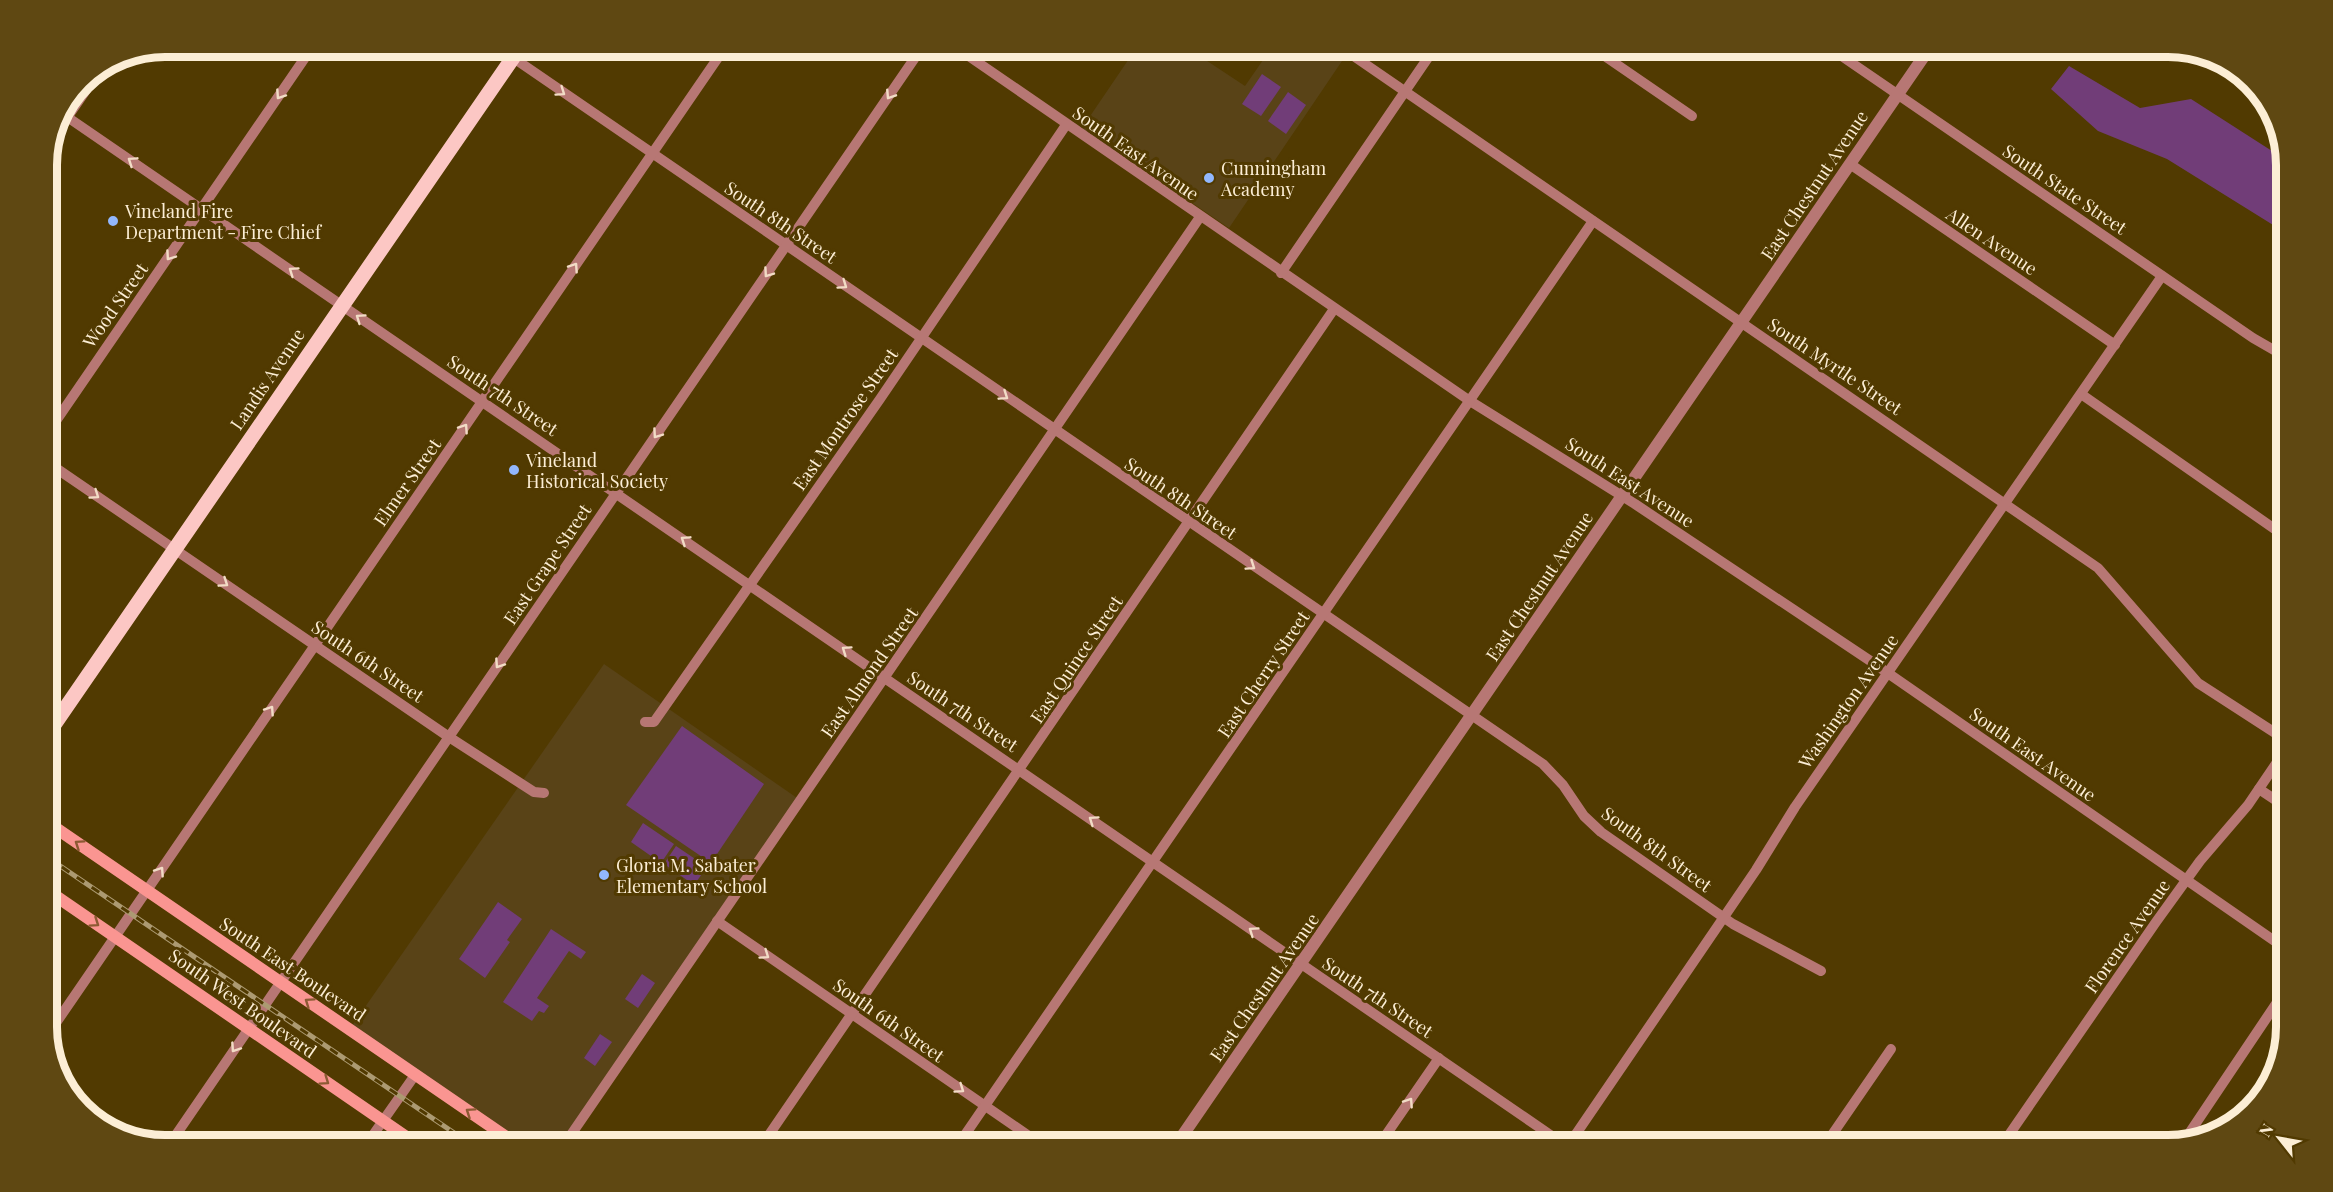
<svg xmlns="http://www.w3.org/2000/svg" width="2333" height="1192" font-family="'Playfair Display',serif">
<rect width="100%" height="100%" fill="#513a01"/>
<g fill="#594317">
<polygon points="1137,47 1186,47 1245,86 1272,47 1320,47 1342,61 1229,228 1082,128"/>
<polygon points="604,664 800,800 564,1145 518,1145 349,1030"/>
</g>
<g fill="#713d78">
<polygon points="2069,66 2140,108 2191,99 2286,160 2286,233 2167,159 2098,131 2051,89"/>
<polygon points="1262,74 1281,87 1261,116 1242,104"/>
<polygon points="1288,92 1306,105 1286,134 1268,121"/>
<polygon points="682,726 764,784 711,863 626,805"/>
<polygon points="643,823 674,844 661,863 631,842"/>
<polygon points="676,846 707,867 694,885 664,864"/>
<polygon points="498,902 522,919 507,940 510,942 485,978 459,959"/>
<polygon points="551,929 586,952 581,959 569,951 537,998 549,1006 544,1013 539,1011 532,1021 503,1002"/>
<polygon points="642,974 655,983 638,1008 625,999"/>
<polygon points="600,1034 612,1042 595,1066 584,1058"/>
</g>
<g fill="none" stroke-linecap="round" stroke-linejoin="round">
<g stroke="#b77774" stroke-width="10">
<polyline points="496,46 1543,764 1563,785 1584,816 1601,832 1733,924 1821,971"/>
<polyline points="954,46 1470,401 1635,504 1869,660 2286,949"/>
<polyline points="1339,46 2098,568 2198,683 2286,740"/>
<polyline points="1590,46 1692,116"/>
<polyline points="1827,46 2253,338 2286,357"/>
<polyline points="60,112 1565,1145"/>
<polyline points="51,141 102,67"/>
<polyline points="1850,164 2115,345"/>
<polyline points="1281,273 1436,46"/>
<polyline points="2081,394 2286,537"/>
<polyline points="47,434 313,46"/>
<polyline points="47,462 449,737 534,792 544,793"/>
<polyline points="645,722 654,722 880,399 1066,125"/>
<polyline points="2259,789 2286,807"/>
<polyline points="717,921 1042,1145"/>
<polyline points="47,1036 726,46"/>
<polyline points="2184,1141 2286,989"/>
<polyline points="169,1145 923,46"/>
<polyline points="366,1145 415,1075"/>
<polyline points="564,1145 1200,217"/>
<polyline points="762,1145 1334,309"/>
<polyline points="958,1145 1593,221"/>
<polyline points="1379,1145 1439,1058"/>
<polyline points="1561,1145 1576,1134 1756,870 1795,807 2162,276"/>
<polyline points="1825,1145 1891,1049"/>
<polyline points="2002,1145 2156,922 2200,861 2248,805 2286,749"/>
</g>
<polyline stroke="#b77774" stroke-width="12" points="1176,1145 1931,46"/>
<g stroke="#fa9591" stroke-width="12">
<polyline points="47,822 518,1145"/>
<polyline points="47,890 418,1145"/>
</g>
<polyline stroke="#fcc7c4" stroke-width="15" points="47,735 521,46"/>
<defs>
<polyline id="rail" points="47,857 472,1145"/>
</defs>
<use href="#rail" stroke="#ac9a72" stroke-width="5"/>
<use href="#rail" stroke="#513a01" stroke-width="3" stroke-dasharray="9" stroke-linecap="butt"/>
</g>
<defs><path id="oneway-chevron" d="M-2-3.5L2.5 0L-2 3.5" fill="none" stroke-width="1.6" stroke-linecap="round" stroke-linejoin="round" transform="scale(1.5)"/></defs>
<g stroke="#f2dcc6">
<use href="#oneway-chevron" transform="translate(561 92) rotate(35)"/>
<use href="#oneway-chevron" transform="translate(280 95) rotate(124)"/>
<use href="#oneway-chevron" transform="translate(890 95) rotate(123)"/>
<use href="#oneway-chevron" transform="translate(132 161) rotate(-146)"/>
<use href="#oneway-chevron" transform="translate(170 256) rotate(125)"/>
<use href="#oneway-chevron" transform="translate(574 267) rotate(-56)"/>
<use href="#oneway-chevron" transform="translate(293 271) rotate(-145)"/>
<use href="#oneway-chevron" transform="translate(768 273) rotate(125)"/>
<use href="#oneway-chevron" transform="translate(843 285) rotate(35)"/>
<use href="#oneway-chevron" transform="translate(360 318) rotate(-145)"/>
<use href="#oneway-chevron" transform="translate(1004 396) rotate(34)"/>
<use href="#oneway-chevron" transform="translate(464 428) rotate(-56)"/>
<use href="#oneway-chevron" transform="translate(657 434) rotate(125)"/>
<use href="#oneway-chevron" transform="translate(95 495) rotate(35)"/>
<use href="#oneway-chevron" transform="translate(685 540) rotate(-146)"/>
<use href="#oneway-chevron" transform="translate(1251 566) rotate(34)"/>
<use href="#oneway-chevron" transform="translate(224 583) rotate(34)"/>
<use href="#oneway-chevron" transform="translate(846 650) rotate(-145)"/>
<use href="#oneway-chevron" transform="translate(499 664) rotate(124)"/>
<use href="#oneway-chevron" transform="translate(270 710) rotate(-56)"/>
<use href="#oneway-chevron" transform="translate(1093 820) rotate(-145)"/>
<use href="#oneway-chevron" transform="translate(160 871) rotate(-56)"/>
<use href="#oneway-chevron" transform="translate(1253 931) rotate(-145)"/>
<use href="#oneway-chevron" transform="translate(765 955) rotate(35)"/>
<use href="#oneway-chevron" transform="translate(235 1048) rotate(124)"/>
<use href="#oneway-chevron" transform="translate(960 1089) rotate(35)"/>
<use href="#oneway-chevron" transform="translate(1409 1102) rotate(-56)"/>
</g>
<g stroke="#8c5a33">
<use href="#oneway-chevron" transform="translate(79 844) rotate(-146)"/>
<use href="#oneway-chevron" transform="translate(95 923) rotate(34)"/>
<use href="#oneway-chevron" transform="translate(309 1002) rotate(-145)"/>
<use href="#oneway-chevron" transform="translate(325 1081) rotate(35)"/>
<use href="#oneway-chevron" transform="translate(470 1112) rotate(-146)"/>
</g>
<g fill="#92b7fd" stroke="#513a01" stroke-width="2">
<circle cx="1209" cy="178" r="6"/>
<circle cx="113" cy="221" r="6"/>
<circle cx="514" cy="470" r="6"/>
<circle cx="604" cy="875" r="6"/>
</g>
<g text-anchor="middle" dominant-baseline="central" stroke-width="6" stroke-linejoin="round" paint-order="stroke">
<g font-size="18" fill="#fceed5" stroke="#513a01">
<text transform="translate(1136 153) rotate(35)">South East Avenue</text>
<text transform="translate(1814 185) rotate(-56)">East Chestnut Avenue</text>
<text transform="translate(2065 189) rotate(34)">South State Street</text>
<text transform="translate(781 222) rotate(34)">South 8th Street</text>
<text transform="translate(1992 241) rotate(34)">Allen Avenue</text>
<text transform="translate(115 305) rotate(-55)">Wood Street</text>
<text transform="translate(1835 366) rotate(34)">South Myrtle Street</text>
<text transform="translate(267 379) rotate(-56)">Landis Avenue</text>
<text transform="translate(503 395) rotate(34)">South 7th Street</text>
<text transform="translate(845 419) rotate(-55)">East Montrose Street</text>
<text transform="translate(407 482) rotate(-55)">Elmer Street</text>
<text transform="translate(1630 482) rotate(33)">South East Avenue</text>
<text transform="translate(1181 498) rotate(34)">South 8th Street</text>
<text transform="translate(547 564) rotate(-56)">East Grape Street</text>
<text transform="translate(1539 586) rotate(-56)">East Chestnut Avenue</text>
<text transform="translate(1076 659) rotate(-56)">East Quince Street</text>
<text transform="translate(368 661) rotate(34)">South 6th Street</text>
<text transform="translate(869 672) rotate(-55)">East Almond Street</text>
<text transform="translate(1263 674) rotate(-56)">East Cherry Street</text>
<text transform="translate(1848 701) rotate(-55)">Washington Avenue</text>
<text transform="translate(963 711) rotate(34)">South 7th Street</text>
<text transform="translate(2033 754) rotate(35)">South East Avenue</text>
<text transform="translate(1657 849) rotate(36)">South 8th Street</text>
<text transform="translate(2127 936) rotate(-55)">Florence Avenue</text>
<text transform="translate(293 969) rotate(34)">South East Boulevard</text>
<text transform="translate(1264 987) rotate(-55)">East Chestnut Avenue</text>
<text transform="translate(1378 997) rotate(34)">South 7th Street</text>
<text transform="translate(243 1003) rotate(35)">South West Boulevard</text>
<text transform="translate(889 1020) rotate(35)">South 6th Street</text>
</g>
<g font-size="18" fill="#fceed5" stroke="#513a01" text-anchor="start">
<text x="1221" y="168">Cunningham<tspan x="1221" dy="21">Academy</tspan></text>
<text x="125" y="211">Vineland Fire<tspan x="125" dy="21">Department - Fire Chief</tspan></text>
<text x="526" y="460">Vineland<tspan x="526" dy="21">Historical Society</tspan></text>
<text x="616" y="865">Gloria M. Sabater<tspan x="616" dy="21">Elementary School</tspan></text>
</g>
</g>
<path d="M0 0H2333V1192H0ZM165 57H2168A108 108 0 0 1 2276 165V1027A108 108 0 0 1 2168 1135H165A108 108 0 0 1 57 1027V165A108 108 0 0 1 165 57Z" fill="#5f4812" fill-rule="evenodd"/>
<path fill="none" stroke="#fceed5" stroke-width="8" d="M165 57H2168A108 108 0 0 1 2276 165V1027A108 108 0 0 1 2168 1135H165A108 108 0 0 1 57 1027V165A108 108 0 0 1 165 57Z"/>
<g transform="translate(2279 1138) rotate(301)" stroke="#513a01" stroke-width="4.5" paint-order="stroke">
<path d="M0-4.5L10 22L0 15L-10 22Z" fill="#fceed5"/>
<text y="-9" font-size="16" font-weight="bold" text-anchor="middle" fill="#fceed5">N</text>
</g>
</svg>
